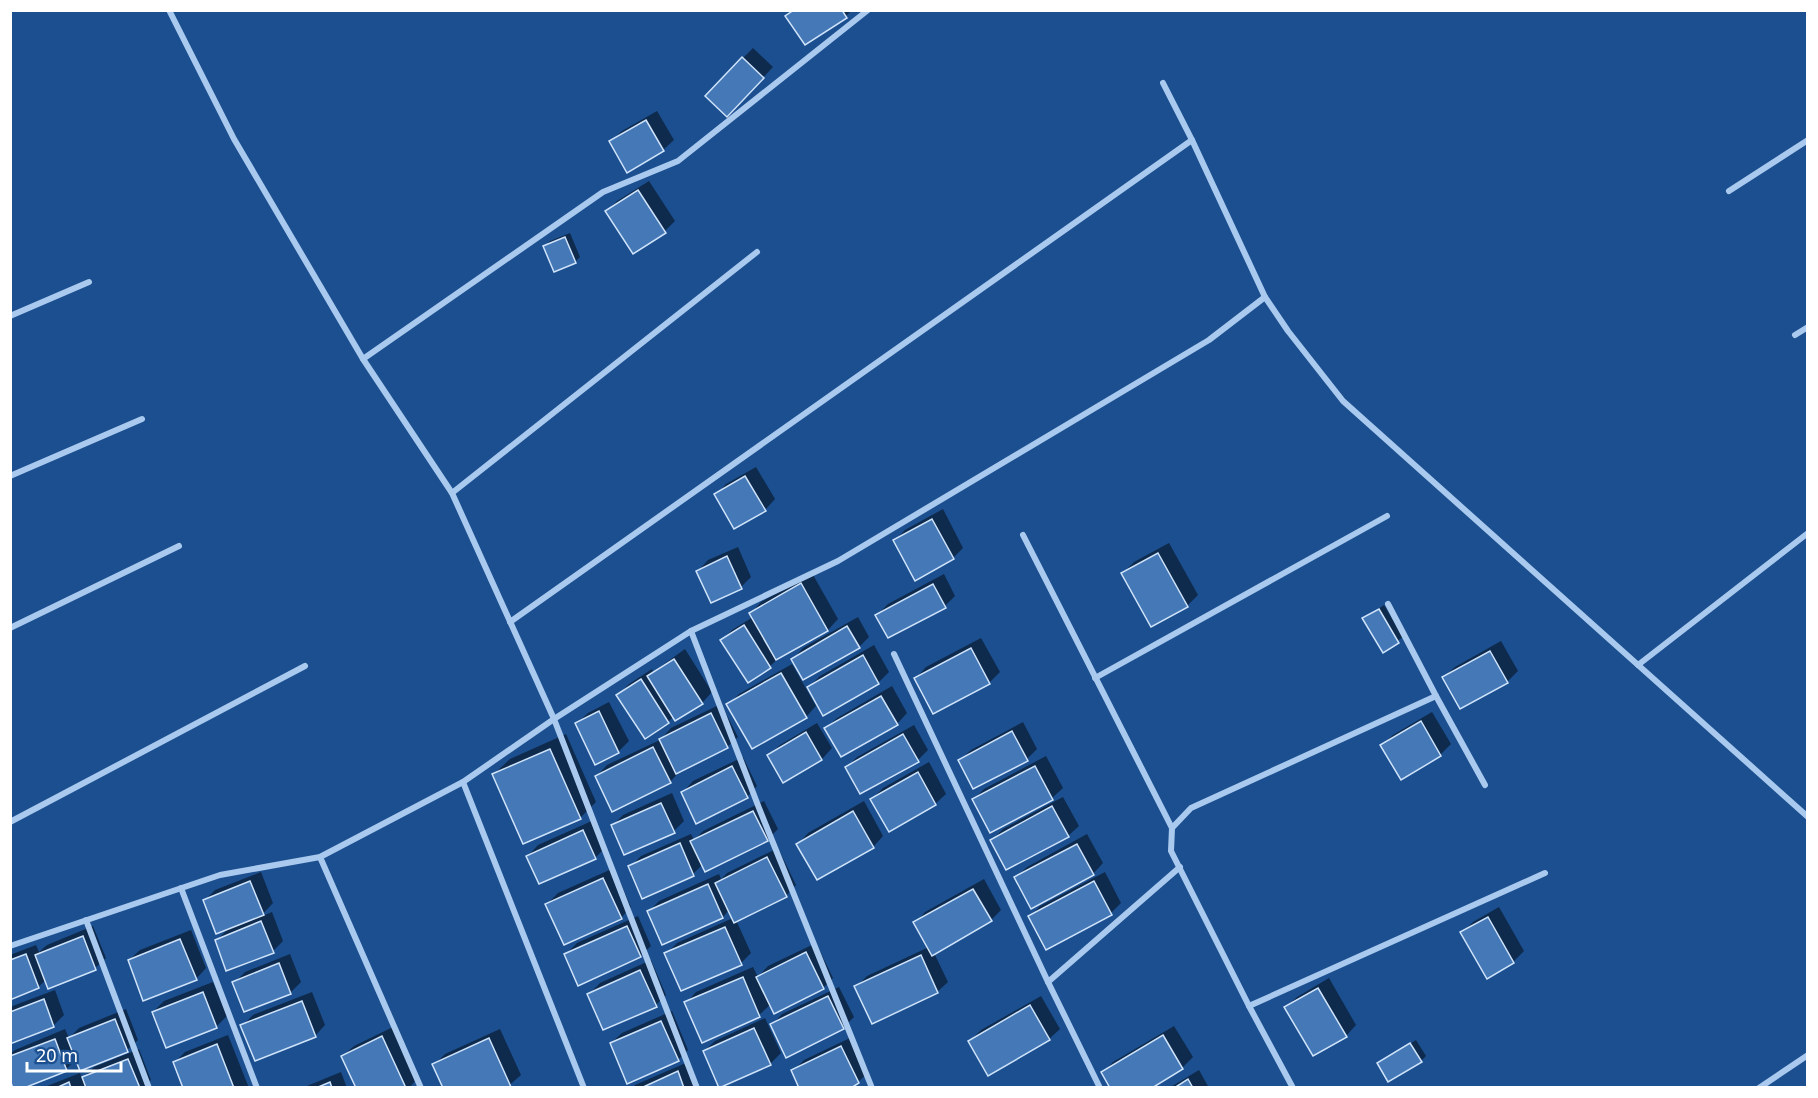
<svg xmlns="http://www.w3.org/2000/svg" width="1818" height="1098" font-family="'Noto Sans',sans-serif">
<rect width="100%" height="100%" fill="#1b4f8f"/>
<g fill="#0007">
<polygon points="793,10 852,10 846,16 787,16"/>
<polygon points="753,48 773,67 738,104 743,58"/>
<polygon points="657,111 674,140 663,150 611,141 622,131"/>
<polygon points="649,181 675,221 665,231 633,252 607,211 617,201"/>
<polygon points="570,233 580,257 575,262 545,246 550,241"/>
<polygon points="756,467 775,499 765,510 716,495 726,484"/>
<polygon points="943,509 963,548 953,558 895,540 905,530"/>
<polygon points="1169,543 1198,595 1187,606 1123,573 1134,562"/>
<polygon points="738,547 751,577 741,587 698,571 708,560"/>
<polygon points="812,573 838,619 828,630 781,656 770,666 748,681 722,640 732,630 753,617 751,613 761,602"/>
<polygon points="944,574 955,596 945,606 877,615 888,604"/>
<polygon points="1384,605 1403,637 1383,651 1364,619"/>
<polygon points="858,617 869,637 859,647 793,659 803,648"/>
<polygon points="981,638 1000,672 989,683 916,678 926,667"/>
<polygon points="1501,641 1518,671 1507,682 1444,677 1455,667"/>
<polygon points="874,645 889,672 878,683 824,714 809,687 820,676"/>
<polygon points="685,649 712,692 702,703 674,716 668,722 618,695 629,684 652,669 653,672"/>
<polygon points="792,664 816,706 806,717 728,705 739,694"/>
<polygon points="892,686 907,713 897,724 826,728 837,718"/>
<polygon points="609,702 629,741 618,752 577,723 588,713"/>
<polygon points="721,704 738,737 727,747 680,771 670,782 597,776 607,765 660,740 671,728"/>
<polygon points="1432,712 1451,744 1440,755 1402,778 1382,745 1393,735"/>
<polygon points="1023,722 1037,749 1027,759 960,760 971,750"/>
<polygon points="817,723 832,748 822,759 784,781 769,755 780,745"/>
<polygon points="914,725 928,750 918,760 847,767 857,757"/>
<polygon points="566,734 596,802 580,818 494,774 510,759"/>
<polygon points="1046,756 1063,788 1052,798 991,831 974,799 984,789"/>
<polygon points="743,757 757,786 747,797 683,792 693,781"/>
<polygon points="929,762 946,794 935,804 872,799 883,788"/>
<polygon points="672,793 684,821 674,831 613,825 623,815"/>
<polygon points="1063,797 1079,826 1068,836 992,840 1003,829"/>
<polygon points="764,801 778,829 767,840 703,864 693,874 630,867 641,856 691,834 694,840 703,831"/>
<polygon points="864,801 883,836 873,847 798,844 808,833"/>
<polygon points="594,820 606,847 595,858 528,856 538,845"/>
<polygon points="1087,834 1103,863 1093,874 1016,877 1027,867"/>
<polygon points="778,848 796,885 786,896 736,920 751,953 741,963 666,954 677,943 733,918 729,910 723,917 663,943 649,911 659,901 719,874 721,879 727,873"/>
<polygon points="614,868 631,907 621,918 547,904 558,893"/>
<polygon points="261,872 273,903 260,917 272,912 283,941 273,951 216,941 230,927 205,900 215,890"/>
<polygon points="1105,872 1121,903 1111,913 1030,917 1040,906"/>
<polygon points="984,879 1001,910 991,920 934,953 948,982 937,992 856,987 867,976 929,947 915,923 925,912"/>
<polygon points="1499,907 1524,951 1513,962 1488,977 1462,933 1473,922"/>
<polygon points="638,916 651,946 640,956 566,954 577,943"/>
<polygon points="93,926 106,958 95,968 46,980 38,987 10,998 10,955 36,945 39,952 47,945"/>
<polygon points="191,930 206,968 196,979 129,960 140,950"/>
<polygon points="816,943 833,978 823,988 771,1004 759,1015 686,1003 696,992 753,967 758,977 768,966"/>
<polygon points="290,954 301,982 290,993 234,983 245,972"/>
<polygon points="651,960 666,995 656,1005 589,994 600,983"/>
<polygon points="1329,978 1356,1025 1346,1036 1286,1007 1297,997"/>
<polygon points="213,982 227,1016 216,1027 153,1012 164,1001"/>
<polygon points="839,987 854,1017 843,1028 787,1056 772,1025 782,1014"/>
<polygon points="55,990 64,1015 54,1025 10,1042 10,1007"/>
<polygon points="312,992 325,1025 315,1036 242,1026 253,1015"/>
<polygon points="1041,996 1060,1029 1049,1039 970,1041 981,1030"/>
<polygon points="126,1009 138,1040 127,1050 81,1069 77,1059 66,1069 20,1088 10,1076 10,1054 15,1050 65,1029 69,1038 79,1028"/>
<polygon points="672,1011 688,1050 678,1060 611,1043 622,1033"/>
<polygon points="765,1018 781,1053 770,1064 704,1051 715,1041"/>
<polygon points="1174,1026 1193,1057 1182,1068 1103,1073 1113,1062"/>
<polygon points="393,1027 417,1079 409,1088 357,1088 343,1056 354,1046"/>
<polygon points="500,1029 521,1075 506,1088 445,1088 434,1065 445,1054"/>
<polygon points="228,1035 249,1088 185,1088 175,1062 185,1052"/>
<polygon points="852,1037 869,1072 858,1082 793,1071 804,1060"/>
<polygon points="1416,1040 1426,1056 1421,1061 1379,1063"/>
<polygon points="139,1049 151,1080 143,1088 42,1088 80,1073 82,1079 94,1067"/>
<polygon points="688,1062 699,1088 633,1088 635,1085"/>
<polygon points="1199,1070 1209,1088 1169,1088"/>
<polygon points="341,1072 347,1088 302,1088"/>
</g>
<g fill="#4478b7" stroke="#cfe3fa" stroke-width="1.5">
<polygon points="794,10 842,10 847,18 805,45 785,16"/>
<polygon points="742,57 764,78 727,117 705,96"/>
<polygon points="646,120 664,151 627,173 609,141"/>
<polygon points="638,190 666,233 633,254 605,211"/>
<polygon points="565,237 576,263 554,272 543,246"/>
<polygon points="745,476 766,511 734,529 714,494"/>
<polygon points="932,519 954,559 915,581 893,540"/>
<polygon points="1158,553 1188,607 1151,627 1121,573"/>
<polygon points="727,556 742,589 711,603 696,571"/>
<polygon points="801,583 828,631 776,660 749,613"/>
<polygon points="933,584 946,608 888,638 875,615"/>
<polygon points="1379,609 1399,643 1383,653 1362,618"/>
<polygon points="744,625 771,668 748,683 720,640"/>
<polygon points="847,626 860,648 803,680 791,659"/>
<polygon points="971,648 990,684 933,714 914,678"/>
<polygon points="1490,651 1508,683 1460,709 1442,677"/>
<polygon points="863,655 879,684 823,716 807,687"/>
<polygon points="674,659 703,704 675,721 647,676"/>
<polygon points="781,673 807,718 752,749 726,704"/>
<polygon points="641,679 669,723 645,739 616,695"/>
<polygon points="881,696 898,725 841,757 824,728"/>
<polygon points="599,711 619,753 595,765 575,723"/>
<polygon points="711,713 728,748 676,774 659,739"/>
<polygon points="1421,721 1441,756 1401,780 1380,745"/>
<polygon points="1012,731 1028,761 973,789 958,760"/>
<polygon points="806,732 822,760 783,783 767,755"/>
<polygon points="903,734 919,762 860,794 845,767"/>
<polygon points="653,747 671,783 612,812 595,776"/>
<polygon points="550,749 581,819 523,844 492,774"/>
<polygon points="732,766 748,798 696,824 681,792"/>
<polygon points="1035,766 1053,800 990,833 972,799"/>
<polygon points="918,772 936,805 889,832 870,799"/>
<polygon points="661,803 675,833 624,855 611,825"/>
<polygon points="1052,806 1069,837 1006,870 990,840"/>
<polygon points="753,811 768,841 705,872 690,841"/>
<polygon points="853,811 874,848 817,880 796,844"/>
<polygon points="583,830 596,859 539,884 526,856"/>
<polygon points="680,843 694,876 642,899 628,866"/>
<polygon points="1077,844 1094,875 1031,909 1014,877"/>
<polygon points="767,857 787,897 734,923 715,883"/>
<polygon points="603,878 622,919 564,945 545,904"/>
<polygon points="250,881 264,915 216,934 203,900"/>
<polygon points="1094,881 1112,915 1046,950 1028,916"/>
<polygon points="708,884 723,918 662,945 647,911"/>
<polygon points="973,889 992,921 932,956 913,922"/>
<polygon points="1488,917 1514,963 1487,979 1460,932"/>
<polygon points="261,921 274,953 226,971 215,940"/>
<polygon points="627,926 641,957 578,986 564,954"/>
<polygon points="725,927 742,965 681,991 664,953"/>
<polygon points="83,936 96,970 48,989 35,955"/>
<polygon points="180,939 197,980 143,1001 128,960"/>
<polygon points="806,952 824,989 774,1014 756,977"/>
<polygon points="26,954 39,988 10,1000 10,960"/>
<polygon points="921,955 938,993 872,1024 854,986"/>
<polygon points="279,963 291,994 244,1012 232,982"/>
<polygon points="640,970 657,1007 603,1030 587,994"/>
<polygon points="743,977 760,1017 702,1043 684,1002"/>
<polygon points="1318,988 1347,1037 1313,1056 1284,1007"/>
<polygon points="203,992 217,1028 166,1048 152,1012"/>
<polygon points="828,996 844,1029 786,1058 770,1024"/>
<polygon points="44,999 54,1027 10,1044 10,1012"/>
<polygon points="302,1001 316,1037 255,1061 240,1025"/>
<polygon points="1030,1005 1050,1040 988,1076 968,1041"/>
<polygon points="115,1019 128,1052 80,1071 67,1038"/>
<polygon points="661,1021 679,1061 627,1084 610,1043"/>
<polygon points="754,1028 771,1065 719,1088 703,1051"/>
<polygon points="1163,1035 1183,1069 1152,1088 1110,1088 1101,1072"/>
<polygon points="382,1036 406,1088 356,1088 341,1056"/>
<polygon points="489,1038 511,1087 443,1088 432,1064"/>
<polygon points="55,1039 67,1071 24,1088 13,1088 10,1080 10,1056"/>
<polygon points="1410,1043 1422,1062 1388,1082 1377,1063"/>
<polygon points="217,1044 234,1088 183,1088 173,1062"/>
<polygon points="841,1046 859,1083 851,1088 799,1088 791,1070"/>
<polygon points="128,1059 140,1088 86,1088 82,1077"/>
<polygon points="678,1071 684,1088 641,1088"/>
<polygon points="1188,1079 1193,1088 1174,1088"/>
<polygon points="69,1082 71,1088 56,1088"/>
<polygon points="330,1082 332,1088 316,1088"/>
</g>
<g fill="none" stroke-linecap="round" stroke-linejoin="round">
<g stroke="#a9c9ee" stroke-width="6">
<polyline points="1163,83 1192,140 1265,297 1288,331 1343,401 1808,817"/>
<polyline points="1729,191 1808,140"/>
<polyline points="10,316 89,282"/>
<polyline points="1795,335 1808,327"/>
<polyline points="363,359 603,192 678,161 868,10"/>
<polyline points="10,476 142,419"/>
<polyline points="452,493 757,252"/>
<polyline points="1023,535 1172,828"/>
<polyline points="510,622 1192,140"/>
<polyline points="10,628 179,546"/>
<polyline points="691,631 838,561 1209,340 1265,297"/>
<polyline points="894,654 1048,982 1100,1088"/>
<polyline points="1638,665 1808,533"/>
<polyline points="1095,678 1387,516"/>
<polyline points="1436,696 1485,785"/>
<polyline points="463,782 584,1088"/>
<polyline points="10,822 305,666"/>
<polyline points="320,857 421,1088"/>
<polyline points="181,888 257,1088"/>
<polyline points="86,920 149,1088"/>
<polyline points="10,946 220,875 320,857 463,782 554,719 452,493 363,359 234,139 169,10"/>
<polyline points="1048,982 1180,867"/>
<polyline points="1249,1006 1545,873"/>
<polyline points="697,1088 554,719 691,631 759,808 872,1088"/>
<polyline points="1293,1088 1249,1006 1171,851 1172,828 1191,808 1436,696 1388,604"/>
<polyline points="1759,1088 1808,1055"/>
</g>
</g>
<rect width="1818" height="1098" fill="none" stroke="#ffffff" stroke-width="24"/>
<path d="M27 1062v9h94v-9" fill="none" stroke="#ffffff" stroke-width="3"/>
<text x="36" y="1062" font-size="18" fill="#ffffff" stroke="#1b4f8f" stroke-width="4.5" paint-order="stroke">20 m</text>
</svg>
